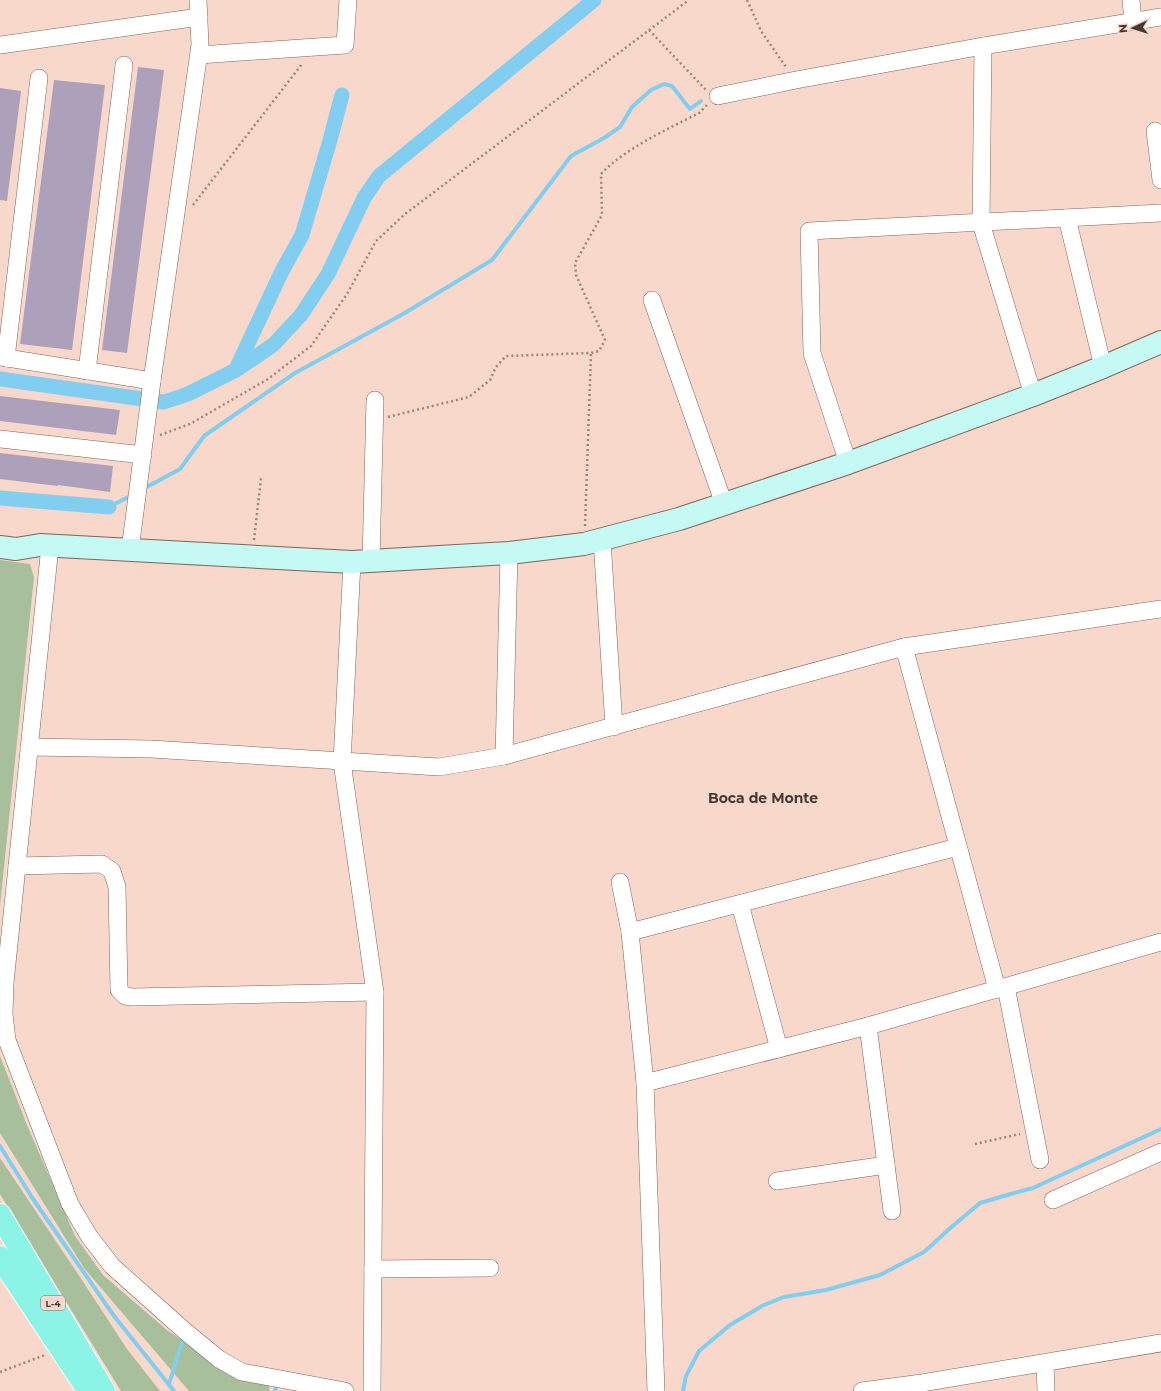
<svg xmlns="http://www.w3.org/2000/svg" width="1161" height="1391" font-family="Montserrat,sans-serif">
<rect width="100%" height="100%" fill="#f9d8cc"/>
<g fill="#a7bf9b">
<polygon points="0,560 30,564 34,577 0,906"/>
<polygon points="0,1056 27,1125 75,1236 103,1275 168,1331 232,1373 270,1384 269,1391 189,1391 84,1268 0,1133"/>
<polygon points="0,1158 76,1271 127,1349 160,1391 121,1391 0,1194"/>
</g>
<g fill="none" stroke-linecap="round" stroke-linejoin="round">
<g stroke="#82cef1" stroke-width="4">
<polyline points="143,489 180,469 204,436 295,373 403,314 492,260 571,156 604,138 620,127 632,107 651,90 664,84 672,86 690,109 701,101"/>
<polyline points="109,507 132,495"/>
<polyline points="0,1146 33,1199 114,1316 174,1391"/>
<polyline points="169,1384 184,1336"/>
<polyline points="275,1391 277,1381"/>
<polyline points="683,1391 686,1376 699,1351 730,1325 762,1306 784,1297 826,1290 880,1275 924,1252 948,1230 980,1203 1014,1193 1033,1188 1161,1129"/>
</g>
<g stroke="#82cef1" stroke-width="15">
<polyline points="236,369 282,271 302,235 330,140 342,95"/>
<polyline points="0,379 164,402 188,394 236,370 273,345 301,315 328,274 364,198 379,176 594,0"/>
<polyline points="0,498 109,507"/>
</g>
</g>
<g fill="#aca0ba">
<polygon points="138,67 164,70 127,353 102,350"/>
<polygon points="54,80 105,85 72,350 20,344"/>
<polygon points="0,88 21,91 7,201 0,200"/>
<polygon points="0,396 120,410 116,435 0,421"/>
<polygon points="0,453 113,466 110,492 58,485 58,486 0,479"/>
</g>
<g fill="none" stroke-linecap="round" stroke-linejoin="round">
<defs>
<g id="minor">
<polyline points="1131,0 1133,22"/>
<polyline points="0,45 199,17"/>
<polyline points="983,46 981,223 1033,395"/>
<polyline points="199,55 345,45 348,0"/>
<polyline points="718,96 796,80 983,46 1161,17"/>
<polyline points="1155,131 1161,180"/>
<polyline points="1067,218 1103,367"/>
<polyline points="652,300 724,504"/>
<polyline points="0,357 152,381"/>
<polyline points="6,358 39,78"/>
<polyline points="87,371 124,65"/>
<polyline points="0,439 143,455"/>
<polyline points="848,463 812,353 809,231 1161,213"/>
<polyline points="602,540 614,727"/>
<polyline points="50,546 5,983 4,1014 7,1040 70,1204 89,1236 112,1266 186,1332 219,1359 242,1372 345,1391"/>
<polyline points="130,550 152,381 200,45 198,0"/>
<polyline points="352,562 342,762 375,992 372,1391"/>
<polyline points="371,562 375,400"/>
<polyline points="904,647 997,989"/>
<polyline points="29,747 151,749 439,767 504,756 904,647 1161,609"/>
<polyline points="504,756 509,553"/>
<polyline points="17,866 102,864 112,871 117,887 119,990 125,996 132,997 375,992"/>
<polyline points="620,882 630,932 645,1083 656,1391"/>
<polyline points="740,904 779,1049"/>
<polyline points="630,932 958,847"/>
<polyline points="1006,987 1040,1160"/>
<polyline points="868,1026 892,1211"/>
<polyline points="645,1083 868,1026 1161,942"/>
<polyline points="777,1181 886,1165"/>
<polyline points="1053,1200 1161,1152"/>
<polyline points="373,1269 490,1268"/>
<polyline points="1045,1363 1046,1391"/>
<polyline points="862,1391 922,1383 1161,1343"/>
</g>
<polyline id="secondary" points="0,547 16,549 40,545 352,562 509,553 584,544 679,519 848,463 1033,395 1103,367 1161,342"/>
<g id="primary">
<polyline points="0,1215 104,1391"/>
<polyline points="0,1257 84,1384"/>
</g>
</defs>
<use href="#minor" stroke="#80645a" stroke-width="18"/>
<use href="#secondary" stroke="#80645a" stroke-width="24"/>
<use href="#primary" stroke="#fff" stroke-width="24"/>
<g stroke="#9d867e" stroke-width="2.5" stroke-dasharray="2 3" stroke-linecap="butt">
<polyline points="747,0 761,31 786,67"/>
<polyline points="649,30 706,90"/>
<polyline points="193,205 302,64"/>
<path d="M388,417L469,397L490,380L496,367L506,356L591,353L599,351L605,340L576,275L575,263L602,215L601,174C624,149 668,129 699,113L707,105"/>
<polyline points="160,435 190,424 268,379 311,346 347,294 376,241 405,214 689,0"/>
<polyline points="585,526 591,353"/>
<polyline points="254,540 261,478"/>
<polyline points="975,1144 1020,1134"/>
<polyline points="0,1372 45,1355"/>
</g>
<use href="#minor" stroke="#fff" stroke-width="17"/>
<use href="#secondary" stroke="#c5f9f3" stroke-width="22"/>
<use href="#primary" stroke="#8bf4e7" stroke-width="22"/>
</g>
<g text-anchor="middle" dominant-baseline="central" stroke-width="3.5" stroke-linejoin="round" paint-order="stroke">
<rect fill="#f9d8cc" stroke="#7c6962" stroke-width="1" x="41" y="1296" width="24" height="14" rx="3"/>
<g font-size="9" font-weight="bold" fill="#463934">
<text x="53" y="1303">L-4</text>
</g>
<g font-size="14" font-weight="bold" fill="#463934" stroke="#f9d8cc">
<text x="763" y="798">Boca de Monte</text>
</g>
</g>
<g transform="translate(1133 28) rotate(266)" stroke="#f9d8cc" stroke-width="3" paint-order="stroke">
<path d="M0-3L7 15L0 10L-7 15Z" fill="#463934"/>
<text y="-6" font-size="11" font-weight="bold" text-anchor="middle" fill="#463934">N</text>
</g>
</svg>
